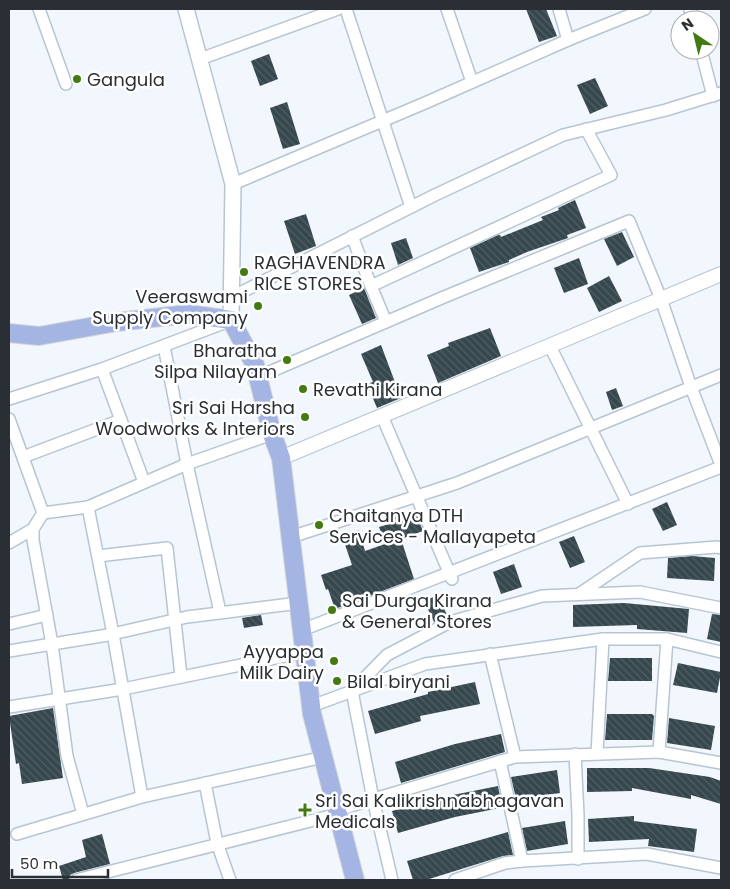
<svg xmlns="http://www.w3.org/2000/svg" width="730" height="889" font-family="Poppins,sans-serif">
<defs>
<pattern id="building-back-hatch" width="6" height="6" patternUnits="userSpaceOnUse" patternTransform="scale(1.25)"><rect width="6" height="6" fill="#36474e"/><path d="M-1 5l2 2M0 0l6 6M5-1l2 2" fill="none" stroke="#515f65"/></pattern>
</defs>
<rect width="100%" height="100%" fill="#f1f7fd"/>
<g fill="url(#building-back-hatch)">
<polygon points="526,9 546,9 557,36 539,42"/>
<polygon points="269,54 278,79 260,86 251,61"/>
<polygon points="595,78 608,106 590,114 577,85"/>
<polygon points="287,102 300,144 283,149 270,108"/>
<polygon points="575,200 586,228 567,235 568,238 527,252 509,260 509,262 479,272 470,248 498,235 500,235 501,237 543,220 541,217 559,210 558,208"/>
<polygon points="306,214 316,246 295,254 284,221"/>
<polygon points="622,232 634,257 617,266 604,239"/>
<polygon points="406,238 413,258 398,265 391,243"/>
<polygon points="579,258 588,284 564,293 554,268"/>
<polygon points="609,276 622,301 599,312 587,288"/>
<polygon points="364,288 376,318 362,324 349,295"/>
<polygon points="490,328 501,356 438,383 427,355 449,346 448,343"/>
<polygon points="381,345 401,398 377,408 367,384 373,382 361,354"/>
<polygon points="616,388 623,406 612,410 606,392"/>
<polygon points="667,502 677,525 663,531 652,509"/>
<polygon points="415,511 423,531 401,539 414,579 335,609 328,589 326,590 321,575 352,565 342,536 359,530 365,551 385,544 379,527 396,522 395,517"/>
<polygon points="574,536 585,562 570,568 559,542"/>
<polygon points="692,556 715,558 714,581 667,578 668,558"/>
<polygon points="514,564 522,587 501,594 493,572"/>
<polygon points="438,595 447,615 434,622 424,601"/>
<polygon points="624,603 689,609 687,633 637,629 637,625 573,627 573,605"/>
<polygon points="712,614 721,615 721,642 707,639"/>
<polygon points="261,615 263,625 244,628 242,618"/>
<polygon points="610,658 652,658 652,681 608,681"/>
<polygon points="678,663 721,672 717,693 673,685"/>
<polygon points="475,682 480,704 420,716 421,721 375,734 368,711 428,694 428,692"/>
<polygon points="53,708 63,778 22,784 19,763 16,764 9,716"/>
<polygon points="607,714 652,714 654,716 652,740 605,740"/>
<polygon points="669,718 715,726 711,750 667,743"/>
<polygon points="501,734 505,752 401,783 395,762 455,744"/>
<polygon points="587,768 649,768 710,777 721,781 721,804 691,795 691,799 632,788 632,791 587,792"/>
<polygon points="557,770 560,793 516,799 511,777"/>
<polygon points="498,786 501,801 499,802 500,808 455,817 398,833 392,811 443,797"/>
<polygon points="634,816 634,821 697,829 694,852 648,846 649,839 589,842 588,819"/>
<polygon points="565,821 568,844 527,851 522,828"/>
<polygon points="508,832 513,855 503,856 426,880 413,880 407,861"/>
<polygon points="102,834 110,864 74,873 70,875 69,879 63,880 59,866 86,857 82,840"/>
</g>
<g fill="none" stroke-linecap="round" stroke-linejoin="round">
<defs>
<g id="minor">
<polyline points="39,9 66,84"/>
<polyline points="346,9 411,207"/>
<polyline points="447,9 472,82"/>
<polyline points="559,9 568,40"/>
<polyline points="690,9 693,20"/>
<polyline points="701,50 713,96"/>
<polyline points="200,59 338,9"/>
<polyline points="233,184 425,103 568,40 645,9"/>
<polyline points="352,236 371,286 611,175 586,129"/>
<polyline points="371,286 386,322"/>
<polyline points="232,297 435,195 563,135 666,110 721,93"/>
<polyline points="164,346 187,464 220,612"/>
<polyline points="550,346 628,504"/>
<polyline points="102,369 144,482"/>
<polyline points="258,377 444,297 629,221 661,299 691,387 721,465"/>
<polyline points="9,399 102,369 229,321"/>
<polyline points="382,416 452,579"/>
<polyline points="9,419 43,513 88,507 187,464 272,434"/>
<polyline points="23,457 121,420"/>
<polyline points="88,507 113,634 142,797"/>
<polyline points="43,513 33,529 33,540 52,644 67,756 83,814"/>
<polyline points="291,537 457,483 721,375"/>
<polyline points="9,543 33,529"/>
<polyline points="98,556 167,548 181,676"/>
<polyline points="579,594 640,553 717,547 721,548"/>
<polyline points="9,624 47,615"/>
<polyline points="302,630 721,467"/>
<polyline points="9,651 108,635 187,617 299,603"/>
<polyline points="490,654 515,757"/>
<polyline points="312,706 425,664 603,639 667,639 721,652"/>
<polyline points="9,707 123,689 305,652"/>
<polyline points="659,752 667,639"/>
<polyline points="575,754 578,815 578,859"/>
<polyline points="597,754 603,639"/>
<polyline points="500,761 522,861"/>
<polyline points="205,783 217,843 230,880"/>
<polyline points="337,810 515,757 659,752 721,763"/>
<polyline points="17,834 142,797 324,757"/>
<polyline points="76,880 338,814"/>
<polyline points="392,880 373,799 352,691 387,655 450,622 542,596 640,592 721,608"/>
<polyline points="455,880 505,863 522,861 647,854 721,868"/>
</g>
<polyline id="tertiary" points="281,458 721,274"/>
<polyline id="secondary" points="186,9 233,184 231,320"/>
<polyline id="primary" points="9,333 39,336 117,322 188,314 231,320 255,365 272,434 281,458 312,714 355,880"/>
</defs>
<use href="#minor" stroke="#b7c5d3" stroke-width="14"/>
<use href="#tertiary" stroke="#b7c5d3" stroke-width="16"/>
<use href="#secondary" stroke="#b7c5d3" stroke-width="18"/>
<use href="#primary" stroke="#d4d5d6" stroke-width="20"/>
<use href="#minor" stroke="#fff" stroke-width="11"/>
<use href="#tertiary" stroke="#fff" stroke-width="14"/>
<use href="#secondary" stroke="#fff" stroke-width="15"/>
<use href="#primary" stroke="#a4b5e3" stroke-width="18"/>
</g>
<g fill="#437b11" stroke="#fff" stroke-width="2">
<circle cx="77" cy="79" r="5"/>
<circle cx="244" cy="272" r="5"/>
<circle cx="258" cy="306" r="5"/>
<circle cx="287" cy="360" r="5"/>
<circle cx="303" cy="389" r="5"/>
<circle cx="305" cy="417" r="5"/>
<circle cx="319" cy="525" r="5"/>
<circle cx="332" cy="610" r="5"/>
<circle cx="334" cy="661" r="5"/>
<circle cx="337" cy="681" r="5"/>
<path d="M302.5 802.5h5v5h5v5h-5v5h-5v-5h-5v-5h5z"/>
</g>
<g text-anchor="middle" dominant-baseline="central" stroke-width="5" stroke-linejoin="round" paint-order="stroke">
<g font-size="18" fill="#292f34" stroke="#fff" text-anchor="start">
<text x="87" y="79">Gangula</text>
<text x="254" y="262">RAGHAVENDRA<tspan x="254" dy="21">RICE STORES</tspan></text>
<text x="248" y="296" text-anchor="end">Veeraswami<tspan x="248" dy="21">Supply Company</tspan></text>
<text x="277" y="350" text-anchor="end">Bharatha<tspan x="277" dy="21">Silpa Nilayam</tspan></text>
<text x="313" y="389">Revathi Kirana</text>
<text x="295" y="407" text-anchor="end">Sri Sai Harsha<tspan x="295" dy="21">Woodworks &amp; Interiors</tspan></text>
<text x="329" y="515">Chaitanya DTH<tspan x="329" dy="21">Services - Mallayapeta</tspan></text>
<text x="342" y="600">Sai Durga Kirana<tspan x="342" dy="21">&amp; General Stores</tspan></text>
<text x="324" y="651" text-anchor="end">Ayyappa<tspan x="324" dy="21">Milk Dairy</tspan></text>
<text x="347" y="681">Bilal biryani</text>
<text x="315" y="800">Sri Sai Kalikrishnabhagavan<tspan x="315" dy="21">Medicals</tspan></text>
</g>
</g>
<rect width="730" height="889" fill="none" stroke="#292f34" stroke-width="20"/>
<g transform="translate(695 35) rotate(325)"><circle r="24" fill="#ffffff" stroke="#a9acae"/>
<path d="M0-4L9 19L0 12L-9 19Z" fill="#437b11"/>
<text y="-8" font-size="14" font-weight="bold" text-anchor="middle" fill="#292f34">N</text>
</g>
<path d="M12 869v8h96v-8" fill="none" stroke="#292f34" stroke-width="2.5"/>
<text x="20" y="869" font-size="15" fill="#292f34" stroke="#ffffff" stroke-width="4" paint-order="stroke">50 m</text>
</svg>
